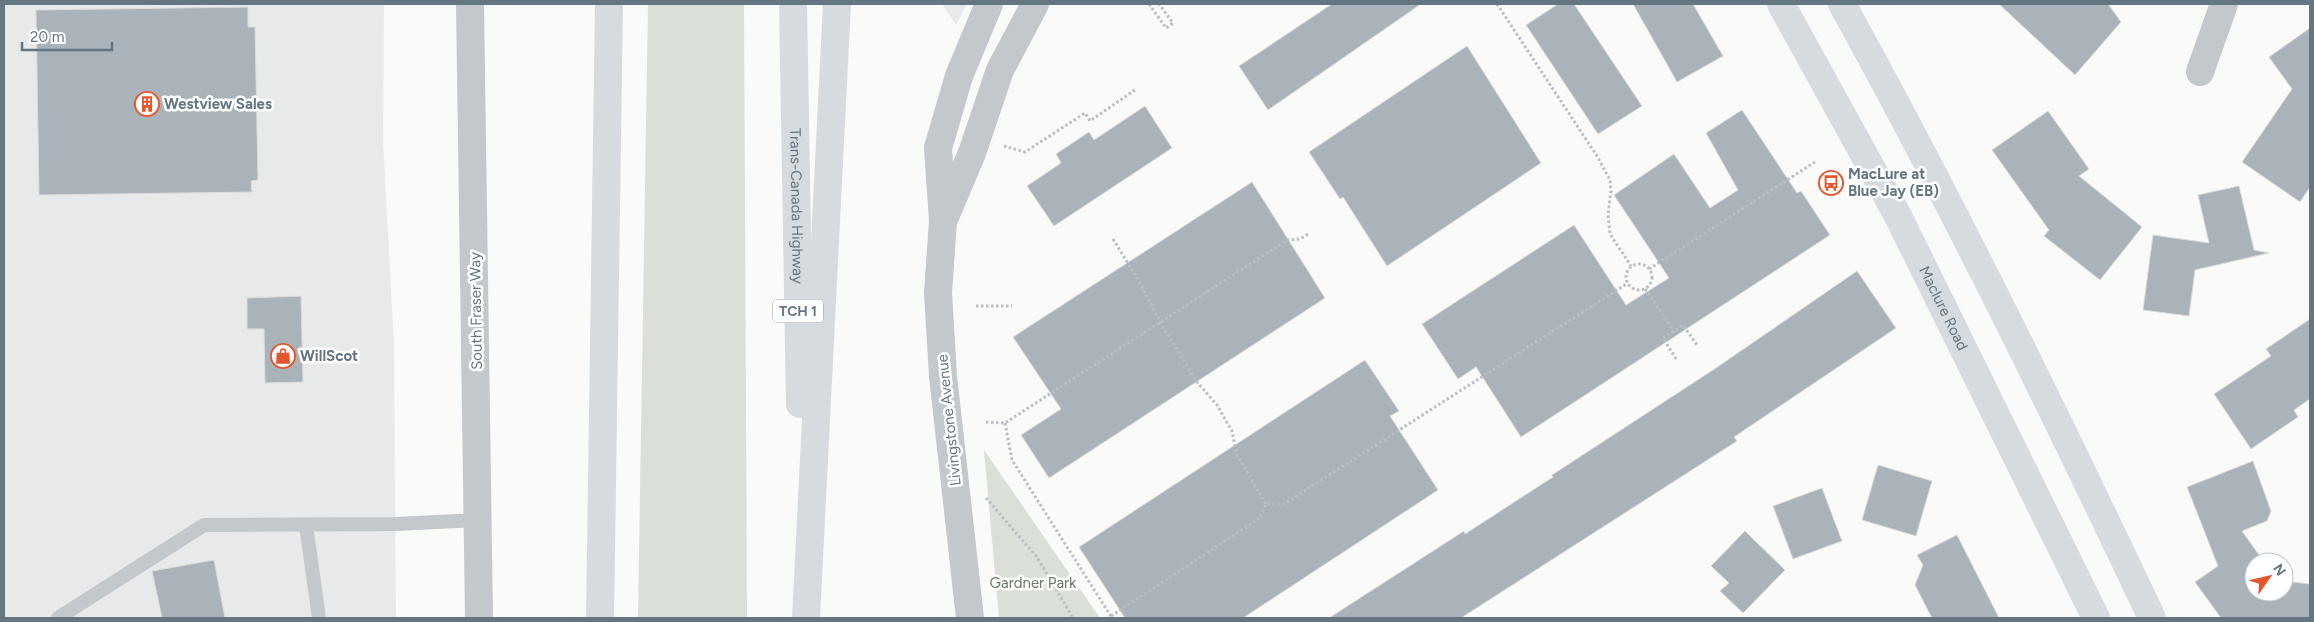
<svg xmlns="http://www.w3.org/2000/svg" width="2314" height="622" font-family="Figtree,sans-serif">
<rect width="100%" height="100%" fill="#fafaf8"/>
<g fill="#e8e9e9">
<polygon points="4,4 384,4 383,140 394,344 396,618 4,618"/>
<polygon points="942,4 967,4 956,25"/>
</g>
<g fill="#dadfd7">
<polygon points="648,4 744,4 747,618 638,618"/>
<polygon points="984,450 1100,618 999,618"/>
</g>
<g fill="#aab3b9" stroke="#dcdcda">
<polygon points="1332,4 1421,4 1268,110 1239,66"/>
<polygon points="1558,4 1574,4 1642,106 1598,134 1526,25"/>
<polygon points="1633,4 1693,4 1723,56 1677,82"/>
<polygon points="1999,4 2108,4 2121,22 2075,75"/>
<polygon points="248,7 248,27 255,27 258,180 251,181 252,192 39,195 36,10"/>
<polygon points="2310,28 2310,187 2300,202 2242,162 2292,89 2269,57"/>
<polygon points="1467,46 1541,163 1387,266 1343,197 1340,199 1309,152"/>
<polygon points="1145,106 1172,148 1054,226 1027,186 1061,163 1056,154 1089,132 1094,140"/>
<polygon points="1742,110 1797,193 1801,191 1830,235 1521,437 1476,367 1458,379 1422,324 1574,225 1626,305 1669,278 1614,195 1674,154 1710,208 1738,190 1706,133"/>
<polygon points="2048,111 2089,169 2079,176 2142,227 2100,280 2044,236 2049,230 1992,150"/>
<polygon points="1252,182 1325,298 1049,478 1021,435 1061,409 1013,337"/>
<polygon points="2239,186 2254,250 2269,253 2195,270 2189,316 2143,310 2153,235 2209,243 2198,195"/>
<polygon points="1857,271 1896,328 1734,437 1737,441 1461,618 1329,618 1464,531 1465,534 1553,477 1552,475 1716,368"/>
<polygon points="301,296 303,382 265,383 264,329 247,329 247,298"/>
<polygon points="2310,319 2310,399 2294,410 2298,417 2251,449 2214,394 2271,356 2266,349"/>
<polygon points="1365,360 1399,411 1390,416 1438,490 1243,618 1125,618 1079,547"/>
<polygon points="2253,461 2271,511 2267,521 2242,531 2264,562 2254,562 2254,592 2284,592 2284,581 2310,584 2310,618 2221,618 2195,582 2218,566 2187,487"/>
<polygon points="1878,465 1932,481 1916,536 1862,520"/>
<polygon points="1822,488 1842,541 1793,559 1773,506"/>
<polygon points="1745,531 1785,570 1743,613 1720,591 1729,583 1711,566"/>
<polygon points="1957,535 1999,618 1932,618 1915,585 1923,565 1917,555"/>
<polygon points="214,560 225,618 162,618 152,571"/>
</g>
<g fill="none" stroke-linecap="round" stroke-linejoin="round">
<g stroke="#bbbfc2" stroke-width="3" stroke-dasharray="2.5 2.5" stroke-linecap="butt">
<polyline points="1149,4 1166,28 1173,23 1159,4"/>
<polyline points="1497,4 1597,156 1610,180 1611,191 1608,215 1610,234 1631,266"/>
<polyline points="1004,146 1025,152 1085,113 1090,121 1135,90"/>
<polyline points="1113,239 1139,281 1160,322 1197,382 1217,405 1232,431 1237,455 1266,504"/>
<circle cx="1639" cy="277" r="13"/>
<polyline points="1649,269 1815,162"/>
<polyline points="1645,289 1674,331"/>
<polyline points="976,306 1012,306"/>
<polyline points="1676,359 1663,338 1683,325 1697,345"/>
<polyline points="986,422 1005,423 1287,240 1300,239 1310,233"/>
<polyline points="1005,423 1012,460 1112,618"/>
<polyline points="986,498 1037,557 1073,618"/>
<polyline points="1111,616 1260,518 1266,504 1284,504 1628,283"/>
</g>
<g stroke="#c3c8cc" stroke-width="14">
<polyline points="306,525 319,618"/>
<polyline points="58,618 204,525 395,524 478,520"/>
</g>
<polyline stroke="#c3c8cc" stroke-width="28" points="2200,72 2224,4"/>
<g stroke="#c3c8cc" stroke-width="28">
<polyline points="470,4 479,618"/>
<polyline points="945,217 972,153 1000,70 1035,4"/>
<polyline points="970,618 943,376 938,293 943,221 938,148 959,76 989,4"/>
</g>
<g stroke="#d6dbdf" stroke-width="28">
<path id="s1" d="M1781,4L1899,218L2096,618"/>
<path d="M1842,4C1953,205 2054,411 2152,618"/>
</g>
<g stroke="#d6dbdf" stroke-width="28">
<path id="s2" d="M793,4L800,404"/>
<polyline points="600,618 609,4"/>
<polyline points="806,618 837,4"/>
</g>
</g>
<defs>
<symbol id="building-ring" viewBox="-11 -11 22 22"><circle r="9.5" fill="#fff" stroke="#e4572e" stroke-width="1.5"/><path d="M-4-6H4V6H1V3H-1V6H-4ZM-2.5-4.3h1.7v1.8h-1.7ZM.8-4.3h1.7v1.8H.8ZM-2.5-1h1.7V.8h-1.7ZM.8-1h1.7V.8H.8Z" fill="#e4572e"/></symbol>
<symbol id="bus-ring" viewBox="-11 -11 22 22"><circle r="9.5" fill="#fff" stroke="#e4572e" stroke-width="1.5"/><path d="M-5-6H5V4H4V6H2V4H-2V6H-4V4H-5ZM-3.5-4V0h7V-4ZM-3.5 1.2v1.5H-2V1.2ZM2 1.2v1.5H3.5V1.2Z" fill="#e4572e"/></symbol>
<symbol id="shop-ring" viewBox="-11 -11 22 22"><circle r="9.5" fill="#fff" stroke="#e4572e" stroke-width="1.5"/><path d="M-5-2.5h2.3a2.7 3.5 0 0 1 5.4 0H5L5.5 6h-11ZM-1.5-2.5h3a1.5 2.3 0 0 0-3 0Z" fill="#e4572e"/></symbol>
</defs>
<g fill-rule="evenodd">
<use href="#building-ring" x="133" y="90" width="28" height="28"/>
<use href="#bus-ring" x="1817" y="169" width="28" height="28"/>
<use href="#shop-ring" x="269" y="342" width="28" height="28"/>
</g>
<g text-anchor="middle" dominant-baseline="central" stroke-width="5" stroke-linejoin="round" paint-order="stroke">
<rect fill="#fff" stroke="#939fa8" stroke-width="1" x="773" y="299.5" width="50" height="23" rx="4"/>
<g font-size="14" font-weight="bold" fill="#657683">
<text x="798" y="311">TCH 1</text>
</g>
<g font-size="15" font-weight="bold" fill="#657683" stroke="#fff" text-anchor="start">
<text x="164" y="104">Westview Sales</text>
<text x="1848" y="174">MacLure at<tspan x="1848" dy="17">Blue Jay (EB)</tspan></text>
<text x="300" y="356">WillScot</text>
</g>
<g font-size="15" fill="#657683" stroke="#fff">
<text stroke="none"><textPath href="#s2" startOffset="202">Trans-Canada Highway</textPath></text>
<text stroke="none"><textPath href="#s1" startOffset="345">Maclure Road</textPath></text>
<text transform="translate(476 311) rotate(-91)">South Fraser Way</text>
<text transform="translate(949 420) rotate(-96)">Livingstone Avenue</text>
</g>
<g font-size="15" fill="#687a64" stroke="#fff">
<text x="1033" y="583">Gardner Park</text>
</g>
</g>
<rect width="2314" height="622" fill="none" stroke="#657683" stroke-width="10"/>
<g transform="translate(2269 577) rotate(56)"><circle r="24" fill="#ffffff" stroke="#c1c8cd"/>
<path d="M0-4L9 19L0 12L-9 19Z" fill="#e4572e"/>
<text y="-8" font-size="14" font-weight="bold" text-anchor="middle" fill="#657683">N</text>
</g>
<path d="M22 42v8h90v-8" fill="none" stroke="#657683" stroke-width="2.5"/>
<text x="30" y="42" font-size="15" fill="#657683" stroke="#ffffff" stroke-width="4" paint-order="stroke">20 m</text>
</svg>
